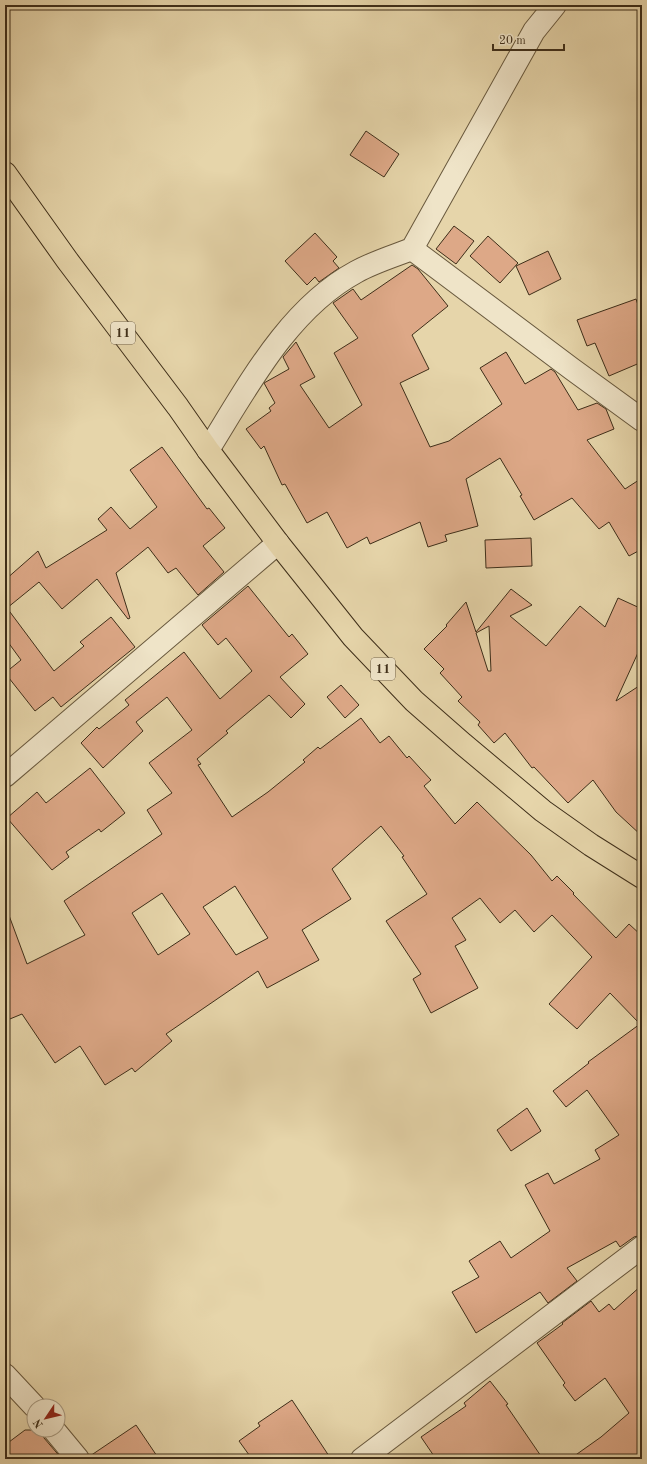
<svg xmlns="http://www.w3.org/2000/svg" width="647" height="1464" font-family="'Old Standard TT',serif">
<rect width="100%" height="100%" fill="#e6d5aa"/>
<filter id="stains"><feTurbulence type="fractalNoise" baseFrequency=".005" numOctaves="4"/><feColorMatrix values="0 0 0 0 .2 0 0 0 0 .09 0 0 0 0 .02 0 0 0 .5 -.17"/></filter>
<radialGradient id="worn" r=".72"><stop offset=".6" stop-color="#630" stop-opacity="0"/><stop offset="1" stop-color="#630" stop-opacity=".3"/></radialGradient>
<g fill="#dda887" stroke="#3e2e19" fill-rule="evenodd">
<polygon points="366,131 399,154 384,177 350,155"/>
<polygon points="454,226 474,241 456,264 436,249"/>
<polygon points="315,233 337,257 333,261 339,268 319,282 315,277 307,285 285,261"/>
<polygon points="488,236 518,263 500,283 470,256"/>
<polygon points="548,251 561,279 529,295 516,266"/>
<polygon points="412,265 418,269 448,306 412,335 429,369 400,383 430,447 449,441 502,404 480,368 506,352 525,384 551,369 555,372 578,410 597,403 606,409 614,429 587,440 625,489 642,478 642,549 629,556 609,522 599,529 572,498 534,520 520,496 522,495 500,458 466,479 478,526 445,535 447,541 428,547 420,522 370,544 367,537 347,548 327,512 307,523 285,484 282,485 264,446 261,449 246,429 271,411 269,408 275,403 264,383 289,369 283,357 296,342 315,377 300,385 329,428 362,405 334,353 358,338 333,303 353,289 361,300"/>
<polygon points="636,299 642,317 642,362 609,376 595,343 587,346 577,320"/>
<polygon points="162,447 207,509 209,508 225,528 203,546 224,572 198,595 176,568 168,573 148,547 116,573 130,618 128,619 97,579 62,609 39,582 7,608 54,671 84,646 80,642 111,617 135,647 61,707 53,697 35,711 5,673 21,660 5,638 5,580 38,551 46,568 107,530 98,519 111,507 130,529 157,507 130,470"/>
<polygon points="531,538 532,566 486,568 485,540"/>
<path d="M248,586L289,637L292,634L308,654L280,677L305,704L291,718L269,695L226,731L228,733L197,759L201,764L198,765L232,817L268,792L305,762L303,760L318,747L320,749L361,718L380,743L389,736L407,758L409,756L431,780L424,786L455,824L477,802L531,855L552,881L557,876L574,893L573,894L616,938L629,924L642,936V1235L634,1237L620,1247L616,1241L567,1268L577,1281L548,1303L540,1292L476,1333L452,1292L479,1277L469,1261L500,1241L511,1258L550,1231L525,1185L548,1173L554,1184L600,1159L595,1150L619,1135L587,1090L566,1107L553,1091L589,1063L588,1062L640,1024L610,993L577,1029L549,1004L592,957L552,915L534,932L515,910L500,923L480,898L452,918L466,940L455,946L478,988L431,1013L413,979L421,974L386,921L427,894L402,857L404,856L381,826L332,869L351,899L302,930L319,960L267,988L258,971L166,1034L172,1041L135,1072L132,1068L105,1085L80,1046L55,1063L22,1014L5,1021V911L7,910L27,964L85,935L64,901L162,834L147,810L172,793L149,763L192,730L167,697L136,722L143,731L103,768L81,743L97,727L99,729L129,705L125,700L184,652L220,699L252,671L226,638L218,645L202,625ZM235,886L268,938L236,955L203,907ZM162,893L190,934L158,955L132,913Z"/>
<path d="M511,589L532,605L510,616L546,646L580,606L605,627L618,598L642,609V644L616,701L642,684V836L616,812L593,780L568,803L534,767L532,768L505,733L494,743L478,725L480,722L458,701L462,697L440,673L444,669L424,649L447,626L446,625L466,602L476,632ZM489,626L491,671H488L476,633Z"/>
<polygon points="341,685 359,705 345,718 327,697"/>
<polygon points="90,768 125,813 101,832 99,829 66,852 69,857 52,870 7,818 37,792 46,803"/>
<polygon points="527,1108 541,1131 511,1151 497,1130"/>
<polygon points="642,1285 642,1459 570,1459 601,1437 629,1413 605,1378 575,1401 563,1385 565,1383 537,1343 563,1324 562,1323 591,1301 599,1312 609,1304 614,1310"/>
<polygon points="490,1381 508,1404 506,1405 543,1459 436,1459 421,1437 466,1406 464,1403"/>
<polygon points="292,1400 331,1459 252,1459 239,1441 260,1426 258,1423"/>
<polygon points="136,1425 159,1459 90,1459 90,1456"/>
<polygon points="25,1430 42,1430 44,1438 62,1459 5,1459 5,1445"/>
</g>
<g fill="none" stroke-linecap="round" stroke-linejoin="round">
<defs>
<g id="street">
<polyline points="412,249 572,369 642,420"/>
<path d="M208,450C248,386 288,309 356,272C374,262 394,256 412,249L534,31L555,5"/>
<polyline points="5,776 278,543"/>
<polyline points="5,1375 34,1406"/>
<polyline points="54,1430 78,1459"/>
<polyline points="362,1459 642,1247"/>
</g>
<polyline id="highway" points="5,173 67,260 178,407 208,450 278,543 353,637 414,701 463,744 543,811 591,845 642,877"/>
</defs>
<use href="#street" stroke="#68583d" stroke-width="24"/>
<use href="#highway" stroke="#3e2e19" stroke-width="24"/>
<use href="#street" stroke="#efe4c8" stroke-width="22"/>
<use href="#highway" stroke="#e6d5aa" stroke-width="22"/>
</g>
<g text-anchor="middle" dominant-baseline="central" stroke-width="3.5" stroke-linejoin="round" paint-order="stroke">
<g fill="#efe4c8" stroke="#73654e" stroke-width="1">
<rect x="111" y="322" width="24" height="22" rx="3"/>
<rect x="371" y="658" width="24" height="22" rx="3"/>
</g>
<g font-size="13" font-weight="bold" fill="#3e2e19">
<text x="123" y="333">11</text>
<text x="383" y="669">11</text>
</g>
</g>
<rect width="647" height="1464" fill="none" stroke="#e6d5aa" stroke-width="20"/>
<rect x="6" y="6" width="635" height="1452" fill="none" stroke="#3e2e19" stroke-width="2"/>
<rect x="10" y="10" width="627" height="1444" fill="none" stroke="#3e2e19"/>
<g transform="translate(46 1418) rotate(235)"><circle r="19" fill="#efe4c8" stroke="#a89b82"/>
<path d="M0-3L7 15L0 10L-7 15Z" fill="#8f2418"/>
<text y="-6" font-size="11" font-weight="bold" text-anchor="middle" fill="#3e2e19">N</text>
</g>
<path d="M493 44v6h71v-6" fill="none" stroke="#3e2e19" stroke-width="2"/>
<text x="499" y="44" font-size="12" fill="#3e2e19" stroke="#efe4c8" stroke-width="3" paint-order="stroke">20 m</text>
<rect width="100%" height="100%" filter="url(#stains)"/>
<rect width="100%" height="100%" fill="url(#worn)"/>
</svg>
